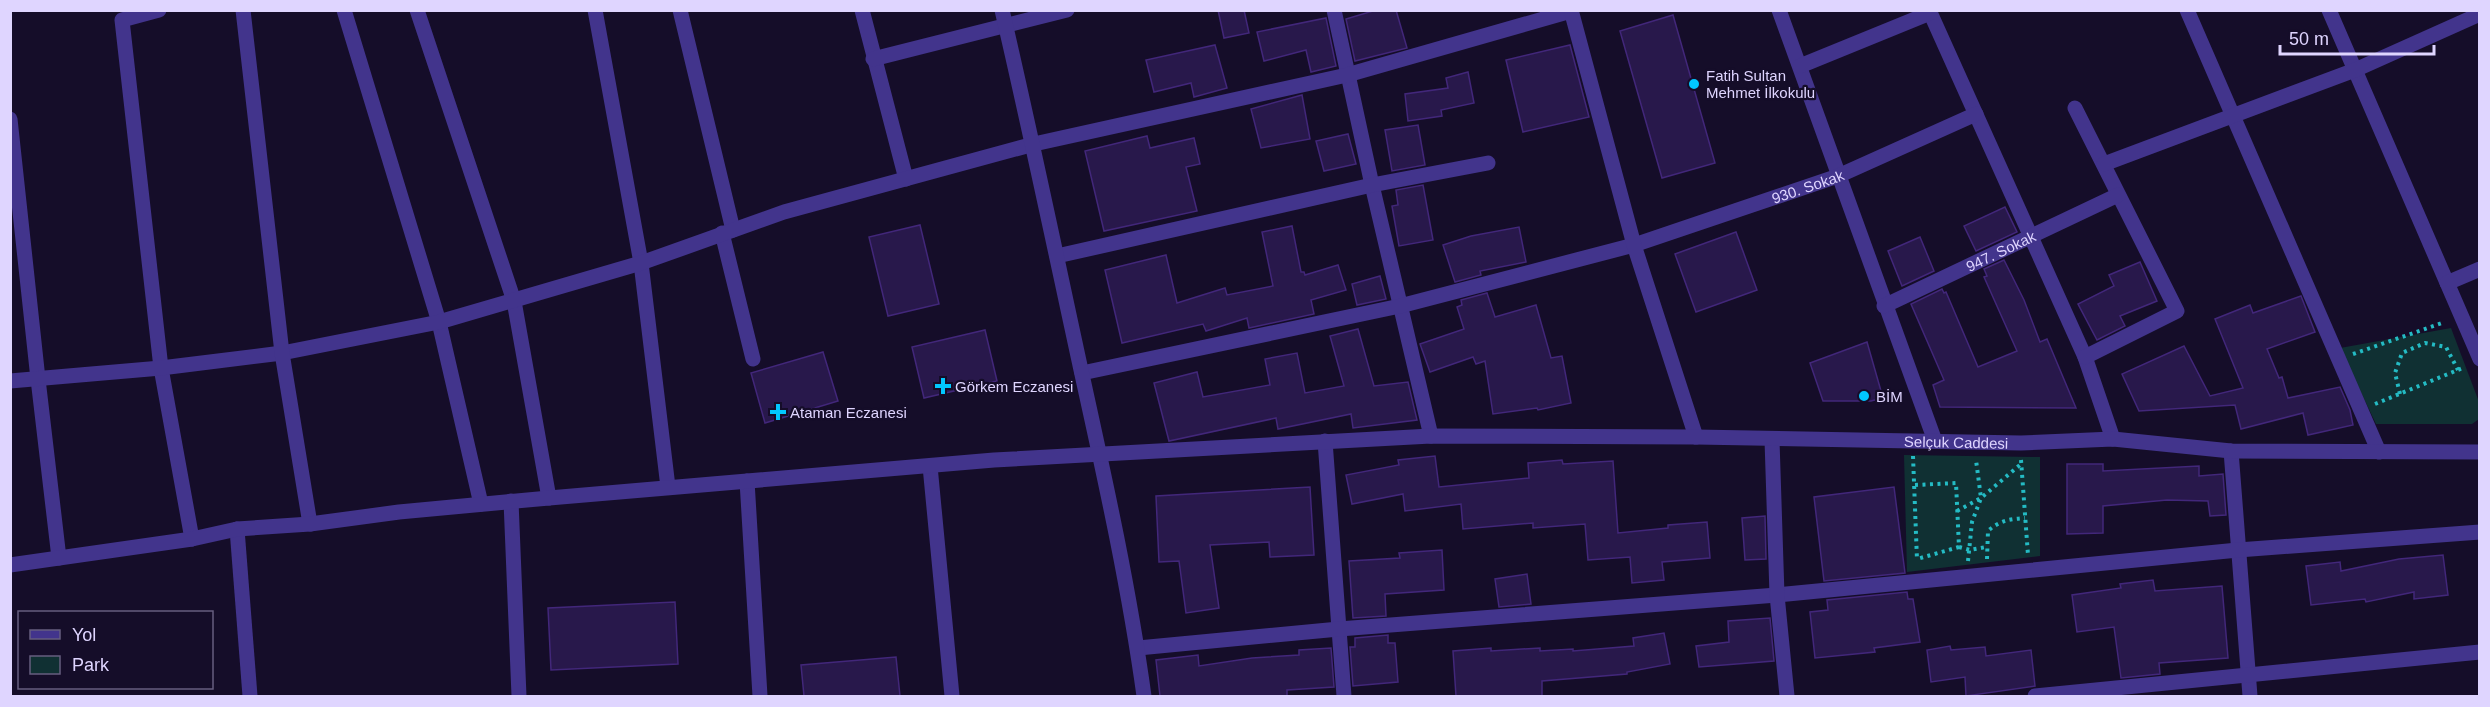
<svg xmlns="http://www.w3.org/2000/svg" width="2490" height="707" font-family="Arial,sans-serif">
<rect width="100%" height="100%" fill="#150d29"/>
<g fill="#103033">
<polygon points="2451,328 2479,402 2479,419 2472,424 2376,424 2340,348"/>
<polygon points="1904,455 2040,457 2040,556 1907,572"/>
</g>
<g fill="#28184b" stroke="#42277a" stroke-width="1.5">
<polygon points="1218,10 1244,10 1249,33 1224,38"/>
<polygon points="1376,10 1396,10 1407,48 1355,61 1346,19"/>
<polygon points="1673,15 1715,163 1662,178 1620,31"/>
<polygon points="1326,18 1336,66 1311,72 1306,50 1264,61 1257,32"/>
<polygon points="1215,45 1227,88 1194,97 1191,83 1154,92 1146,60"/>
<polygon points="1570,45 1589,117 1523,132 1506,60"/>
<polygon points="1468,72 1474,103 1441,110 1442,116 1408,121 1405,94 1448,88 1446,78"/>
<polygon points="1302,95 1310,139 1261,148 1251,109"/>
<polygon points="1418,125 1425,165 1392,171 1385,130"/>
<polygon points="1348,134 1356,164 1324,171 1316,141"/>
<polygon points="1147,136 1150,148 1194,138 1200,164 1186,167 1197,211 1104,231 1085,151"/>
<polygon points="1423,185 1433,240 1399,246 1392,206 1398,205 1396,190"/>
<polygon points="2005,207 2017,232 1976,251 1964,226"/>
<polygon points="920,225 939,304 888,316 869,237"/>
<polygon points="1292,226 1301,272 1304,272 1305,275 1338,265 1346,290 1311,300 1314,314 1249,328 1247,318 1206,331 1203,324 1122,343 1105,270 1166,255 1177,303 1225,288 1227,295 1273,286 1262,232"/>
<polygon points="1519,227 1526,262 1480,271 1481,275 1455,282 1443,245 1471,236"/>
<polygon points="1736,232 1757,290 1696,312 1675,254"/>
<polygon points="1920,237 1934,271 1902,286 1888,251"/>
<polygon points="2004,260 2024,300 2040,342 2047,339 2076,408 1940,407 1933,385 1944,380 1911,304 1942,289 1944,293 1946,292 1978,367 2017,351 1984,277 1987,276 1984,269"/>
<polygon points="2140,262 2157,301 2120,316 2125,326 2097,340 2078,304 2114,286 2109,275"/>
<polygon points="1380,276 1386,299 1357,305 1352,284"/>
<polygon points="1487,293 1495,317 1536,305 1551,358 1562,356 1571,403 1538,410 1537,408 1493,414 1485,361 1476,364 1473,357 1430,372 1420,344 1464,329 1457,307 1462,305 1461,300"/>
<polygon points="2301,296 2315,332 2267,349 2279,378 2282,377 2288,398 2340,387 2350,410 2353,425 2308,435 2303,413 2241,429 2235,405 2139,411 2122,374 2184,346 2210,396 2243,388 2215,319 2250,305 2253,313"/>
<polygon points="1358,329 1374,386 1408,382 1417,420 1353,428 1351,414 1278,429 1276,418 1169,441 1154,383 1197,372 1203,397 1270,385 1265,359 1297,353 1305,393 1344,386 1330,336"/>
<polygon points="985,330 997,381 924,398 912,347"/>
<polygon points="1867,342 1883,398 1871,401 1823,401 1810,363"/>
<polygon points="823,352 838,401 765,423 751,373"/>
<polygon points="1435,456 1439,487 1529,478 1528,463 1562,460 1563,464 1613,461 1618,533 1668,528 1668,525 1707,522 1710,558 1662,562 1664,580 1632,583 1630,557 1588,560 1585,524 1533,528 1533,523 1463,529 1461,504 1405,511 1403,494 1352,504 1346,475 1399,465 1398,460"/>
<polygon points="2067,464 2103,464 2103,471 2199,466 2199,476 2223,474 2226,515 2210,516 2208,501 2167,500 2103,506 2103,533 2067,534"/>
<polygon points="1310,487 1314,555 1270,557 1269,542 1210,545 1219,608 1186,613 1179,561 1159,562 1156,496"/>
<polygon points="1894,487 1905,573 1824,581 1814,497"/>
<polygon points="1765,516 1766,559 1745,560 1742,518"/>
<polygon points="1442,550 1444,590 1385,594 1386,616 1353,618 1349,561 1400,558 1399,553"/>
<polygon points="2443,555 2448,595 2414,599 2414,592 2366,602 2365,599 2311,605 2306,566 2340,562 2341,571 2399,559"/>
<polygon points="1527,574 1531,604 1499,607 1495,579"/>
<polygon points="2153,580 2155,591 2222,586 2228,658 2159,663 2160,674 2121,678 2114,627 2077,632 2072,595 2121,588 2120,584"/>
<polygon points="1907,592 1908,599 1913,599 1920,642 1874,648 1875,652 1815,658 1810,612 1828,610 1827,600"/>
<polygon points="675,602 678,664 551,670 548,608"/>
<polygon points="1770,618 1774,661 1699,667 1696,646 1729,642 1728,621"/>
<polygon points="1664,633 1670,664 1627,672 1627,674 1542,681 1542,696 1456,696 1453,651 1491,648 1491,651 1540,648 1540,651 1573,649 1573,651 1634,646 1633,638"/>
<polygon points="1388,635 1388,643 1395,643 1398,682 1353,686 1350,647 1355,647 1355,638"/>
<polygon points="1950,646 1951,650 1985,647 1986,656 2031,650 2035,686 1966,696 1965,677 1931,682 1927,650"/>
<polygon points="1331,648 1334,687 1287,690 1287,696 1160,696 1156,660 1198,655 1199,666 1252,658 1299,655 1299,650"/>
<polygon points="896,657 900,696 804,696 801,665"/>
</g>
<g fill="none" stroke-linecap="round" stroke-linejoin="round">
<g stroke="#24bbc4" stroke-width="4" stroke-dasharray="3 4.5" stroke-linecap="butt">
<polyline points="2353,354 2445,322"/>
<polyline points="2400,394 2395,373 2402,353 2425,343 2446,347 2458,370"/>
<polyline points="2375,404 2465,367"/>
<polyline points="1913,456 1917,560"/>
<polyline points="2021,460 2028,555"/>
<polyline points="1915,485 1956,483 1959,547 1917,559"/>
<polyline points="1957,511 1981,498 2021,464"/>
<polyline points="1959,547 1970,550 1986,547"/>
<path d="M1987,559L1988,531C2000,520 2011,519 2025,518"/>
<polyline points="1968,561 1972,522 1981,498 1976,460"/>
</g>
<g stroke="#42348c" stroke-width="15">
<polyline points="159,10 122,20 161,368 192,539"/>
<polyline points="344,10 439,322 481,504"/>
<polyline points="417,10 514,301 549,498"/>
<polyline points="595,10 641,263 668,487"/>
<polyline points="680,10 733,230"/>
<polyline points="862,10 906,179"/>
<polyline points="1334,10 1372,185 1431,436"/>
<polyline points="1779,10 1935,441"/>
<polyline points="1929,10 2085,357 2113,439"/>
<polyline points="2187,10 2379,452"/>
<polyline points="2329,10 2480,359"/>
<polyline points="873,59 1067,10"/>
<polyline points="1800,66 1930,13"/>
<polyline points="2075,108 2177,311 2085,357"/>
<polyline points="10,119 38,379 59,558"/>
<polyline points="2104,164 2355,70 2480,14"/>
<polyline points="722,233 753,359"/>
<polyline points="1057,256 1372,185 1488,163"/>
<polyline points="2447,283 2480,269"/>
<path id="s1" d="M1884,306L2118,195"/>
<path id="s2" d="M1082,373L1400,306L1634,245L1838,176L1976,114"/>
<polyline points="10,381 161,368 282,353 439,322 641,263 784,212 1034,144 1347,75 1571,11"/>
<polyline points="1325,441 1344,696"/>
<polyline points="2231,451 2250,696"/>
<polyline points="930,466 952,696"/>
<polyline points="747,481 760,696"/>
<polyline points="511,501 519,696"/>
<polyline points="237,529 250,696"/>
<polyline points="1138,648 1339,629 1777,595 2238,550 2480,532"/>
<polyline points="2035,696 2480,652"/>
</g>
<g stroke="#42348c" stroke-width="15">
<polyline points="243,10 282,353 310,524"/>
<path d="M1002,10C1030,130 1055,250 1081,370C1105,479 1129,587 1144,696"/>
<polyline points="1571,10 1634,245 1696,437"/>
<polyline points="1772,440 1777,595 1787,696"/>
<path id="s3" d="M10,565L192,539L237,529L310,524L399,512L549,498L994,460L1431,436L1696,437L2021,443L2113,439L2231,451L2480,452"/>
</g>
</g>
<g fill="#01c7ff" stroke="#150d29" stroke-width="2">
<circle cx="1694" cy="84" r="6"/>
<path d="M940 377h6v6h6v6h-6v6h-6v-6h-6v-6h6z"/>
<circle cx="1864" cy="396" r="6"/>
<path d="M775 403h6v6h6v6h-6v6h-6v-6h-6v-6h6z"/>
</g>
<g text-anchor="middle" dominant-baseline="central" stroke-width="4.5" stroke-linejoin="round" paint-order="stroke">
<g font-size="15" fill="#dfd5ff" stroke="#150d29" text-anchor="start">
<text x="1706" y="75">Fatih Sultan<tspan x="1706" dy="17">Mehmet İlkokulu</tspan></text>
<text x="955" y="386">Görkem Eczanesi</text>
<text x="1876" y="396">BİM</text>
<text x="790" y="412">Ataman Eczanesi</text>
</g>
<g font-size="15" fill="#dfd5ff" stroke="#150d29">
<text stroke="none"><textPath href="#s2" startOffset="750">930. Sokak</textPath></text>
<text stroke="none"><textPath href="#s1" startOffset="129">947. Sokak</textPath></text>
<text stroke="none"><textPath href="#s3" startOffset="1953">Selçuk Caddesi</textPath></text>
</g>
</g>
<rect width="2490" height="707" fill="none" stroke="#dfd5ff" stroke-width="24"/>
<rect x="18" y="611" width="195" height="78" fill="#150d29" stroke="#665d7f" stroke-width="1.5"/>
<rect x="30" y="630" width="30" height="9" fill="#42348c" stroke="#665d7f" stroke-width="1.5"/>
<text x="72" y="641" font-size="18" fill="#dfd5ff">Yol</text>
<rect x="30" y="656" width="30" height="18" fill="#103033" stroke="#665d7f" stroke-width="1.5"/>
<text x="72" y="671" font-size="18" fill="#dfd5ff">Park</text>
<path d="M2280 45v9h154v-9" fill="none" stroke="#dfd5ff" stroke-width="3"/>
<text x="2289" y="45" font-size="18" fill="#dfd5ff" stroke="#150d29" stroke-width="4.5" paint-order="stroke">50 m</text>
</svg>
